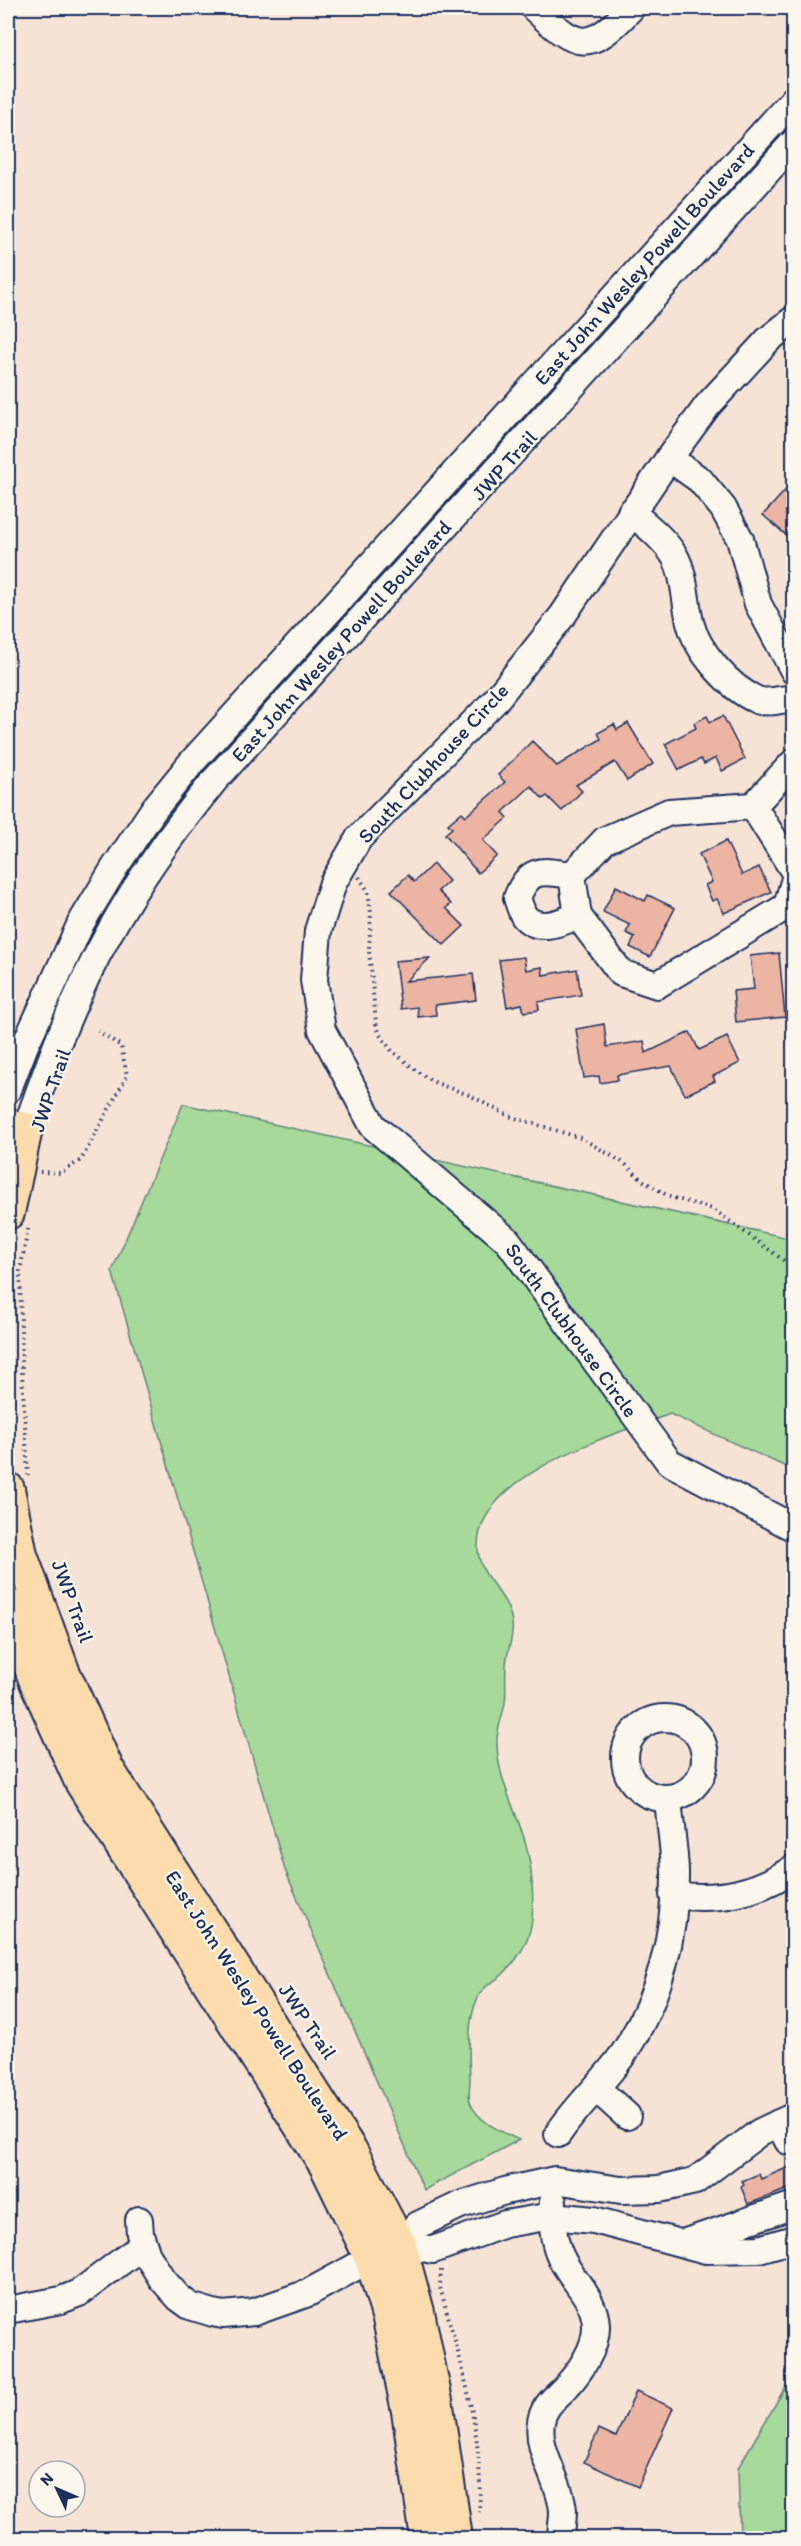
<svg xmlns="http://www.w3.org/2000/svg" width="801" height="2546" font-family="Itim,sans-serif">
<rect width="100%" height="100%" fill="#f6e3d6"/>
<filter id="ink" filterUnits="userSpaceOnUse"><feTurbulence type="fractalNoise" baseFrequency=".0167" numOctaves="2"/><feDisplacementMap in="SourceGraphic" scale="12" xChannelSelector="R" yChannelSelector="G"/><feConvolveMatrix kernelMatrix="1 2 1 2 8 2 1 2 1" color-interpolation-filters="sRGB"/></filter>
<g filter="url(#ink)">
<g fill="#a7d99a" stroke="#61847c" stroke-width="1.5">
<path d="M183,1104L793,1239V1470L670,1414C614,1435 474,1474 478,1550C480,1580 507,1591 512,1622C514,1635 509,1645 507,1658C504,1673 507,1688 505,1703C503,1716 496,1730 497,1743C497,1776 514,1806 524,1838C532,1864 534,1892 532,1919C530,1940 518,1960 503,1974C497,1980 487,1984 482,1991C466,2013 469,2054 470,2080C470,2086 468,2096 470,2102C477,2122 502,2132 519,2140L424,2190L285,1870L112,1271Z"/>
<polygon points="793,2374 793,2538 740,2538 738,2468"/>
</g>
<g fill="#ecb4a3" stroke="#1b2f5e" stroke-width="1.5">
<polygon points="794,481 794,542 763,515"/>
<polygon points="707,716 710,722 723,716 745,759 722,771 716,758 704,764 701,759 679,770 665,744 696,728 694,723"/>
<polygon points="628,723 653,764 627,781 615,762 576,785 582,791 562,811 547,796 543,799 531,786 503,812 508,818 483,840 497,856 478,873 445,834 452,828 448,824 462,812 466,816 505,782 498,775 532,741 557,766 601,739 598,733 614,724 617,730"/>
<polygon points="726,841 742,875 759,867 771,892 724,913 717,899 712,901 705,885 712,882 699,854"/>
<polygon points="433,864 449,881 438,891 451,904 446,908 464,926 444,945 391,891 408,875 414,882"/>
<polygon points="616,886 645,901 648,895 675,908 650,957 630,947 635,937 626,933 630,925 603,912"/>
<polygon points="779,953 785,1017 736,1022 733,991 754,989 750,956"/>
<polygon points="524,957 526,970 542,967 543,975 577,969 581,995 538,1002 539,1010 524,1012 522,1004 507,1007 499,960"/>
<polygon points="430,958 406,981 473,974 476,1000 435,1005 436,1015 418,1017 417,1007 401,1009 395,961"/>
<polygon points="604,1024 607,1047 644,1041 646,1053 690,1032 699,1050 727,1037 740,1063 713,1076 715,1081 685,1095 671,1066 617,1075 618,1080 600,1083 599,1076 584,1078 576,1029"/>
<polygon points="794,2165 794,2187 748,2204 741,2187 744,2185 742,2181 759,2174 761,2179"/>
<polygon points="636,2391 673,2408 638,2487 584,2462 599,2429 616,2437"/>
</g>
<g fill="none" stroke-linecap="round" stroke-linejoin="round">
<defs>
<g id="minor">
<path d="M534,8C577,49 589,54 631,8"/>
<polyline points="794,319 768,340 708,405 669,458 563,615 494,702 359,838 333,883 318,931 314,980 322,1030 373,1126 508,1241 669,1462 794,1528"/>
<polyline points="669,458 700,480 723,508 740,539 758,604 794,671"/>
<path d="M631,512C646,525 663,538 674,555C685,573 685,601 690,622C697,651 729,688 757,700C766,704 784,699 794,698"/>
<polyline points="794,762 753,806 669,812 605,840 572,875 578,916 621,973 657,985 787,906 794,882"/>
<polyline points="753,806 794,871"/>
<path d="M572,875C543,871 529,866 517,898C519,903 521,911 524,916C538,933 561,922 578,916"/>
<polyline points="8,1089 25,1045 81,923 115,867 154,809 192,762 794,99"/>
<path d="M26,1129C49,1063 74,996 108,935C138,880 174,830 214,781L794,142"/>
<circle cx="665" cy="1758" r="40"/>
<path d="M673,1895C718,1901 756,1894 794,1868"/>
<polyline points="596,2088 627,2116"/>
<polyline points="779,2123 788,2141 794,2139"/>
<path d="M558,2134C577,2105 604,2082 624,2053C659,1999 676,1935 675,1871C674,1847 670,1823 668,1799"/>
<path d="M553,2202C551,2224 554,2249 567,2268C578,2286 595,2302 596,2325C597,2348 579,2373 564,2389C554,2399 543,2407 541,2422C536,2453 561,2481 563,2511C563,2520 561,2530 561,2538"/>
<polyline points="139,2220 140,2234 147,2255 162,2279 179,2298 190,2306 213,2313 223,2315 254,2312 308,2293 399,2243 418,2225 460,2205 505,2191 555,2180 621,2190 659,2189 695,2181 760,2132 794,2116"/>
<polyline points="399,2243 433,2250 505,2224 552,2216 594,2220 706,2250 759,2249 794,2239"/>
<polyline points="683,2243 794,2205"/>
<polyline points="8,2310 61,2300 79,2293 143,2245"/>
</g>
<g id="major">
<polyline points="8,1125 26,1129 8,1213"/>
<polyline points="8,1489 21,1555 63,1671 107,1768 351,2151 399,2243 418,2312 437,2406 456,2538"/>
<polyline points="8,1605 36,1682 81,1782 326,2166 371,2258 389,2319 408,2411 427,2538"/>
</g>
</defs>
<use href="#minor" stroke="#1b2f5e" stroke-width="30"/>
<use href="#major" stroke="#1b2f5e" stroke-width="36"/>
<g stroke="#1b2f5e" stroke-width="4" stroke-dasharray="1.5 4.5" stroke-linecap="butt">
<polyline points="359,877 368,891 371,913 369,950 376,1023 380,1035 392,1051 418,1072 436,1083 469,1095 509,1116 581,1138 624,1163 642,1180 670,1197 713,1209 794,1268"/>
<polyline points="40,1172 61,1173 81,1160 127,1076 121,1046 98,1031"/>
<polyline points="28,1229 20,1271 22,1374 28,1475"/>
<path d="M441,2270L440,2287C460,2360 485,2436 479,2512"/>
</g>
<use href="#minor" stroke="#fbf7ec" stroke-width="26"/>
<use href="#major" stroke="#fcdcac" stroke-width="32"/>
</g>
</g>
<g text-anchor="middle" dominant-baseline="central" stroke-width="4.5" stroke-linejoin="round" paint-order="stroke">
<g font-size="21" fill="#1b2f5e" stroke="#fbf7ec">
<text transform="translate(644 264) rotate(-48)">East John Wesley Powell Boulevard</text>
<text transform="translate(504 465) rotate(-48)">JWP Trail</text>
<text transform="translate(341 641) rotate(-48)">East John Wesley Powell Boulevard</text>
<text transform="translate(433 763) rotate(-47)">South Clubhouse Circle</text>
<text transform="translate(50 1090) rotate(-71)">JWP Trail</text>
<text transform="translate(572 1330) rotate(54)">South Clubhouse Circle</text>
<text transform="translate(73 1601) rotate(70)">JWP Trail</text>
<text transform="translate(257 2005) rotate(57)">East John Wesley Powell Boulevard</text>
<text transform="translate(308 2021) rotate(56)">JWP Trail</text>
</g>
</g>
<rect width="801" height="2546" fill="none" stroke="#fbf7ec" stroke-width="30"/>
<rect x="15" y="15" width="771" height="2516" fill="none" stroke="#1b2f5e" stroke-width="2" filter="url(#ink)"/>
<g transform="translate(57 2489) rotate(314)"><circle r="28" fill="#fbf7ec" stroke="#a1a7b3" stroke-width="1.5"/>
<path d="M0-4.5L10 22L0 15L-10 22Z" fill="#1b2f5e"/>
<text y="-9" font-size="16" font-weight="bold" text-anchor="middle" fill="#1b2f5e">N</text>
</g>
</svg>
